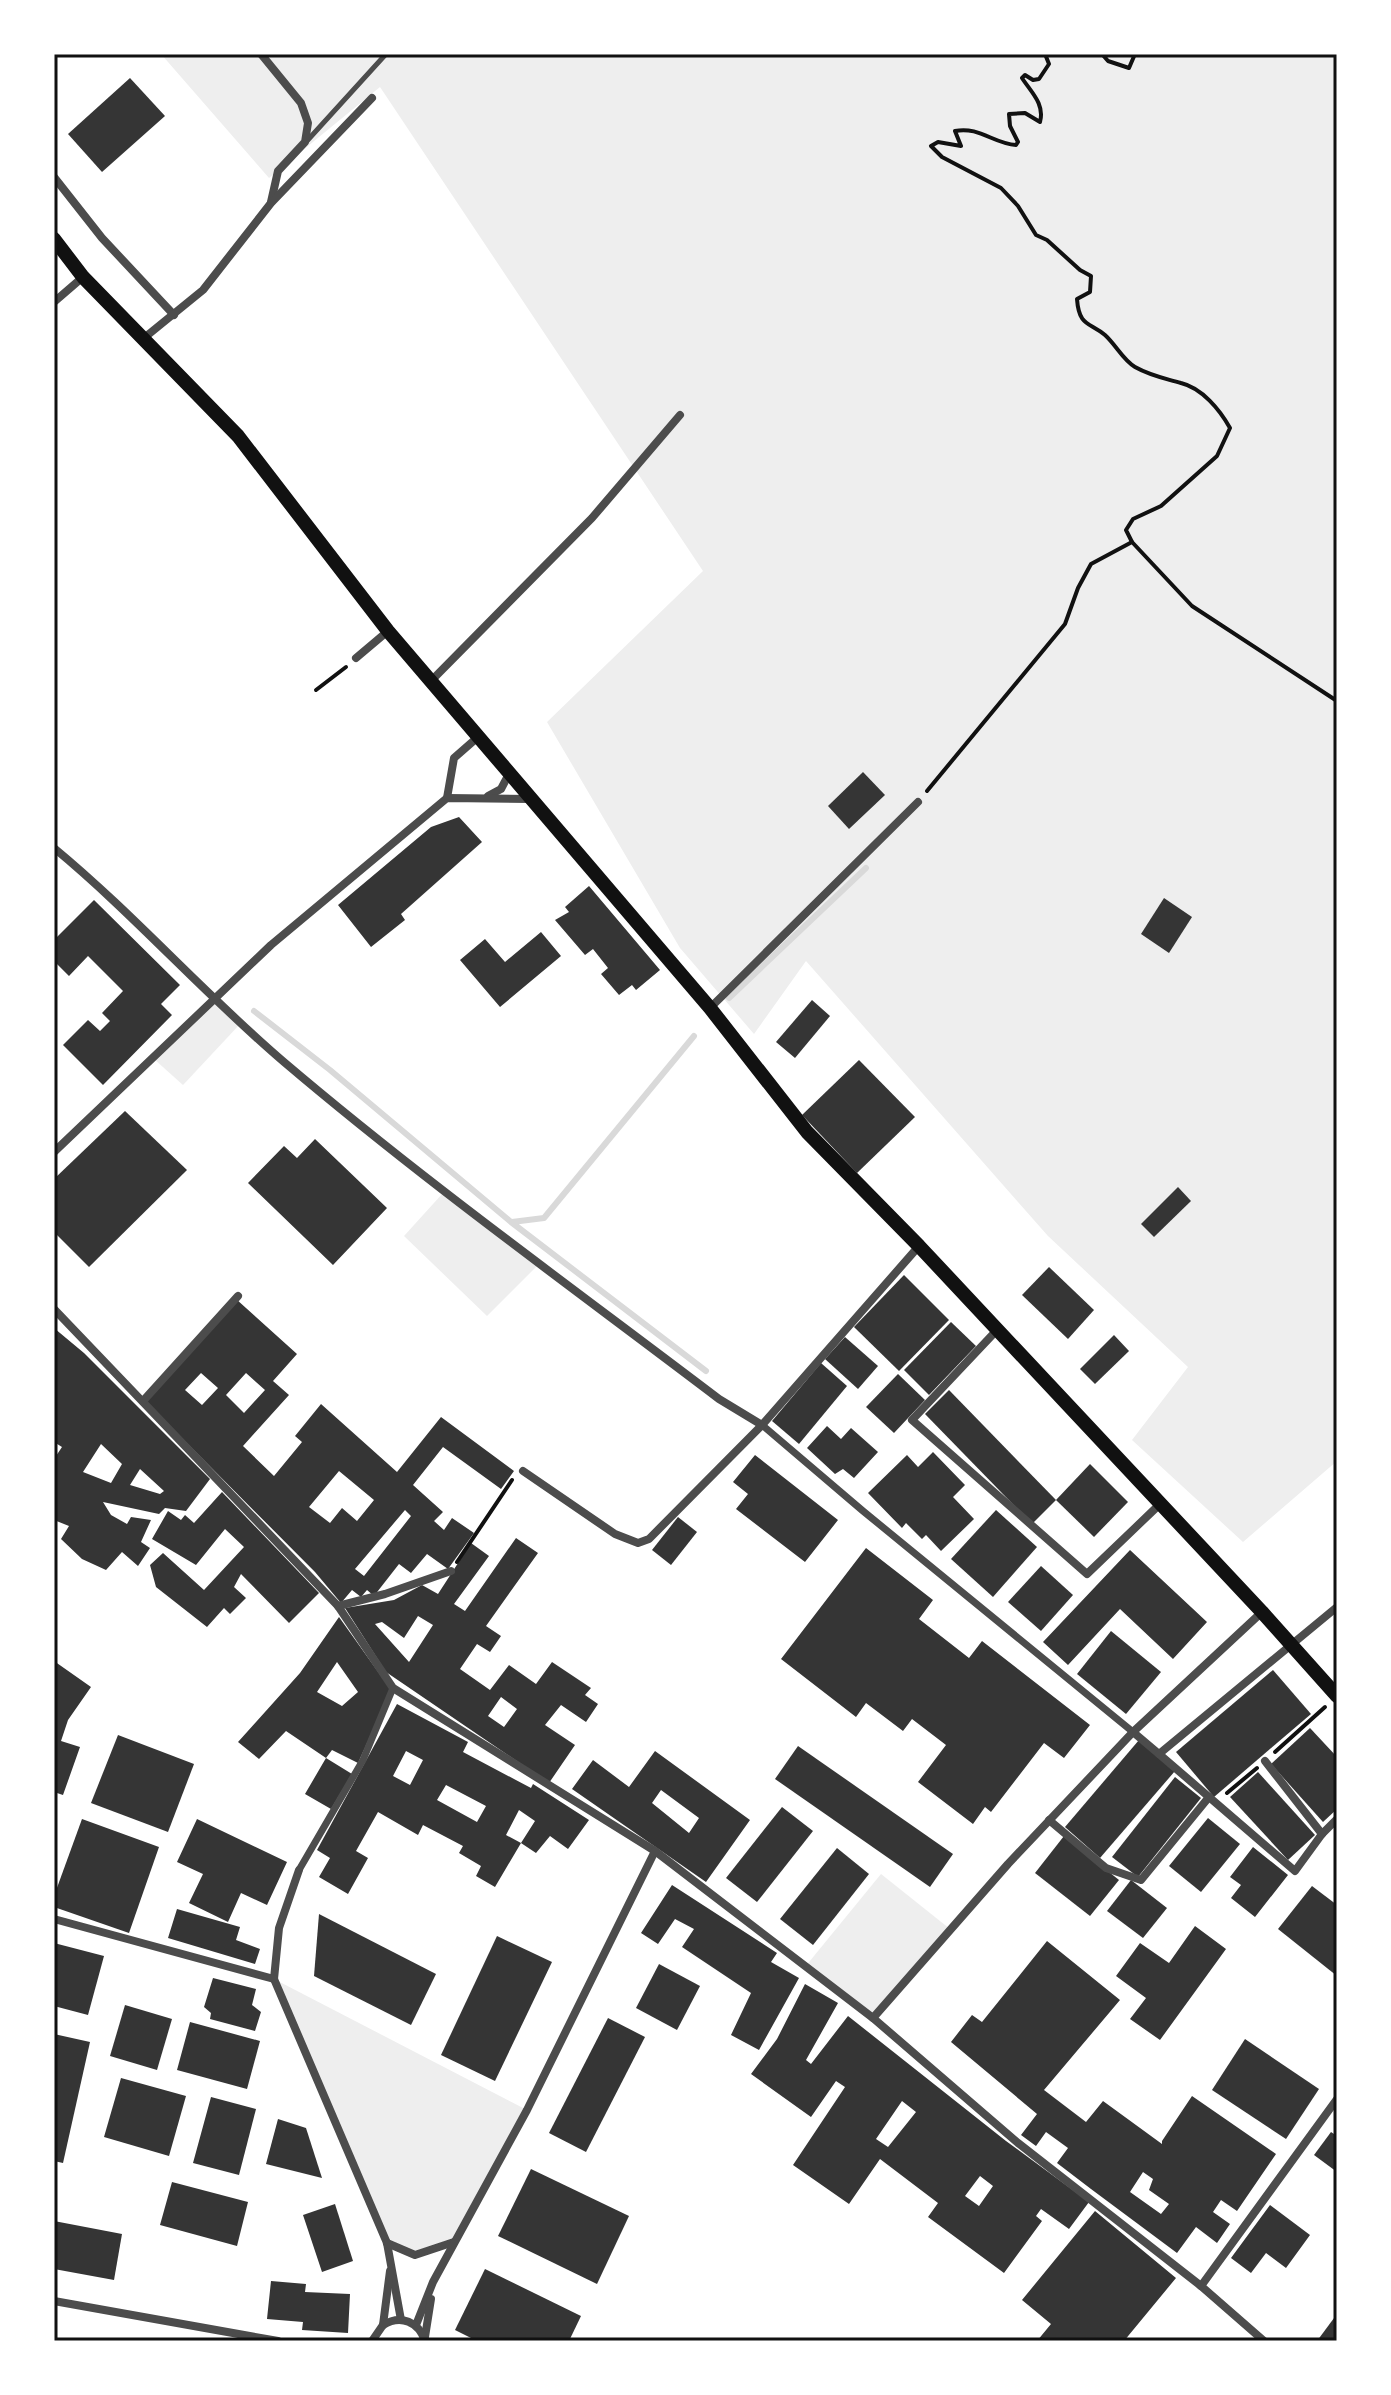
<svg xmlns="http://www.w3.org/2000/svg" width="1391" height="2395" font-family="Overpass,sans-serif">
<rect width="100%" height="100%" fill="#fff"/>
<g fill="#eee">
<polygon points="161,54 1337,54 1337,1461 1243,1542 1132,1440 1188,1367 1048,1236 806,961 754,1034 680,948 547,722 703,571 380,87 269,178"/>
<polygon points="215,997 240,1024 183,1085 154,1059"/>
<polygon points="443,1193 540,1263 487,1316 404,1236"/>
<polygon points="881,1874 950,1929 873,2018 805,1967"/>
<polygon points="274,1979 527,2110 455,2242 415,2255 387,2243"/>
</g>
<g fill="none" stroke-linecap="round" stroke-linejoin="round">
<g stroke="#d9d9d9" stroke-width="6">
<polyline points="729,998 866,868"/>
<polyline points="254,1011 330,1070 511,1222 706,1371"/>
<polyline points="512,1222 544,1218 694,1036"/>
</g>
</g>
<g fill="#353535" fill-rule="evenodd">
<polygon points="130,78 165,116 102,172 68,134"/>
<polygon points="863,772 885,795 849,829 828,806"/>
<polygon points="459,817 482,842 401,914 405,920 371,947 338,905 431,827"/>
<polygon points="589,886 660,970 636,990 632,985 619,995 601,974 608,968 593,949 585,955 555,920 569,912 565,907"/>
<polygon points="1164,898 1192,917 1169,953 1141,934"/>
<polygon points="94,900 180,985 161,1004 172,1015 103,1085 63,1045 88,1020 100,1031 110,1021 102,1013 123,991 88,956 69,976 54,961 54,940"/>
<polygon points="541,932 561,956 500,1007 460,960 485,939 505,962"/>
<polygon points="812,1000 830,1016 795,1058 776,1042"/>
<polygon points="859,1060 915,1117 857,1173 802,1115"/>
<polygon points="125,1111 187,1170 89,1267 54,1232 54,1179"/>
<polygon points="315,1139 387,1208 333,1265 248,1183 284,1146 297,1158"/>
<polygon points="1178,1187 1191,1201 1154,1237 1141,1224"/>
<polygon points="1049,1267 1094,1310 1068,1339 1022,1295"/>
<polygon points="904,1275 949,1320 899,1371 854,1327"/>
<path d="M236,1299L297,1354L273,1381L289,1395L243,1446L274,1476L302,1442L295,1436L321,1404L397,1472L441,1417L514,1471L501,1489L443,1447L413,1485L443,1512L434,1521L444,1530L452,1518L474,1533L448,1569L427,1554L411,1573L399,1564L374,1596L367,1590L361,1597L352,1590L341,1603L315,1572L145,1401ZM201,1373L218,1388L202,1405L185,1390ZM246,1373L265,1390L244,1413L226,1395ZM339,1471L374,1500L357,1521L342,1508L330,1523L309,1507ZM405,1510L411,1516L364,1576L355,1569Z"/>
<polygon points="951,1322 976,1346 929,1395 904,1370"/>
<path d="M54,1328L84,1353L210,1479L186,1511L165,1508L159,1514L103,1502L111,1515L127,1524L131,1517L151,1520L141,1542L150,1548L138,1566L122,1552L106,1570L82,1559L61,1539L69,1526L54,1520V1459L62,1447L54,1442ZM101,1444L122,1464L111,1483L83,1472ZM140,1469L164,1491L160,1494L130,1485Z"/>
<polygon points="1114,1335 1129,1351 1095,1384 1080,1369"/>
<polygon points="845,1337 878,1366 858,1389 825,1359"/>
<polygon points="821,1363 847,1386 799,1444 772,1421"/>
<polygon points="898,1374 925,1400 894,1433 866,1407"/>
<polygon points="949,1390 1056,1500 1032,1524 925,1414"/>
<polygon points="827,1426 841,1439 851,1428 878,1452 854,1478 843,1469 835,1474 807,1448"/>
<polygon points="933,1452 965,1485 953,1497 974,1519 941,1551 926,1535 922,1539 906,1523 902,1528 868,1493 907,1455 918,1467"/>
<polygon points="755,1455 838,1520 805,1562 736,1509 748,1494 733,1482"/>
<polygon points="1090,1464 1128,1502 1094,1537 1056,1500"/>
<polygon points="222,1492 319,1593 289,1623 241,1574 234,1587 246,1598 230,1614 224,1608 207,1627 156,1587 150,1565 163,1553 204,1590 244,1547 225,1529 196,1565 152,1539 168,1511 181,1520 185,1515 194,1523"/>
<polygon points="996,1510 1037,1547 993,1597 951,1559"/>
<polygon points="678,1517 697,1532 671,1565 652,1550"/>
<path d="M516,1538L538,1553L486,1626L501,1636L490,1652L477,1644L460,1669L490,1690L509,1665L536,1684L552,1662L591,1688L585,1695L598,1704L586,1722L561,1705L545,1725L575,1745L549,1783L386,1672L345,1608L394,1600L422,1585L438,1594L471,1543L489,1556L454,1604L465,1611ZM418,1616L433,1625L409,1662L375,1624L382,1622L404,1638ZM501,1697L517,1709L504,1727L488,1716Z"/>
<polygon points="866,1548 933,1600 919,1619 969,1658 982,1641 1090,1725 1064,1758 1044,1743 991,1812 985,1807 973,1824 918,1782 946,1745 912,1719 903,1731 866,1703 856,1717 781,1659"/>
<polygon points="1130,1550 1207,1622 1173,1659 1120,1609 1068,1665 1043,1642"/>
<polygon points="1041,1566 1073,1595 1041,1631 1008,1602"/>
<path d="M339,1617L391,1690L358,1763L332,1750L326,1758L352,1774L331,1809L305,1794L326,1758L286,1731L259,1759L238,1742L300,1673ZM337,1662L358,1692L342,1706L317,1692Z"/>
<polygon points="1111,1631 1161,1672 1126,1714 1077,1674"/>
<polygon points="54,1661 91,1687 68,1720 61,1741 80,1747 63,1795 54,1792"/>
<polygon points="1273,1670 1311,1714 1214,1797 1176,1752"/>
<path d="M397,1704L468,1742L463,1752L531,1788L533,1784L589,1820L568,1849L550,1836L536,1853L521,1843L535,1821L519,1810L506,1835L521,1843L495,1887L476,1876L481,1866L459,1853L463,1846L423,1825L418,1835L378,1812L356,1851L368,1858L348,1894L319,1877L330,1858L317,1850ZM406,1751L423,1760L410,1785L393,1776ZM446,1785L486,1806L477,1822L437,1800Z"/>
<polygon points="1310,1728 1337,1757 1337,1809 1323,1822 1271,1764"/>
<polygon points="118,1735 194,1764 168,1832 91,1803"/>
<polygon points="1139,1740 1175,1771 1100,1858 1065,1827"/>
<polygon points="798,1746 953,1854 930,1887 775,1779"/>
<path d="M655,1751L750,1820L706,1882L572,1789L593,1760L629,1787ZM661,1790L699,1818L689,1833L652,1803Z"/>
<polygon points="1258,1772 1315,1835 1288,1860 1230,1797"/>
<polygon points="1175,1777 1201,1798 1138,1877 1112,1857"/>
<polygon points="782,1807 813,1831 757,1902 726,1878"/>
<polygon points="1208,1818 1240,1844 1201,1892 1169,1866"/>
<polygon points="82,1819 159,1847 129,1933 54,1907 54,1896"/>
<polygon points="197,1819 287,1862 267,1905 241,1893 228,1922 189,1903 203,1874 177,1862"/>
<polygon points="1064,1836 1119,1880 1090,1916 1035,1873"/>
<polygon points="1253,1847 1288,1875 1255,1917 1231,1898 1241,1885 1230,1877"/>
<polygon points="837,1848 869,1874 813,1945 780,1919"/>
<polygon points="1131,1880 1167,1908 1143,1938 1107,1911"/>
<polygon points="672,1885 777,1953 771,1962 799,1978 759,2050 731,2035 751,1993 682,1947 694,1929 675,1919 658,1944 641,1933"/>
<polygon points="1312,1886 1337,1905 1337,1976 1278,1929"/>
<polygon points="177,1909 240,1927 236,1940 260,1949 255,1964 168,1938"/>
<polygon points="319,1914 436,1974 411,2025 314,1976"/>
<polygon points="1195,1926 1226,1949 1160,2040 1130,2019 1146,1998 1116,1976 1140,1943 1169,1963"/>
<polygon points="497,1936 552,1962 495,2081 441,2055"/>
<path d="M1047,1941L1120,2000L1044,2090L1086,2122L1103,2101L1162,2144V2141L1192,2096L1276,2154L1237,2211L1221,2200L1213,2212L1230,2224L1217,2243L1196,2227L1177,2253L1091,2189L1057,2163L1068,2148L1046,2132L1036,2146L1021,2135L1037,2114L951,2042L972,2015L982,2022ZM1143,2172L1153,2179L1149,2190L1169,2204L1161,2214L1130,2192Z"/>
<polygon points="54,1943 104,1956 88,2015 54,2006"/>
<polygon points="659,1964 700,1986 677,2030 636,2008"/>
<polygon points="213,1978 256,1989 252,2005 261,2012 255,2031 210,2019 211,2013 204,2007"/>
<path d="M805,1984L838,2003L806,2060L811,2064L848,2016L1006,2141L1089,2202L1069,2229L1041,2209L1036,2216L1042,2221L1004,2273L928,2217L938,2203L880,2159L849,2204L793,2165L845,2087L836,2081L811,2117L751,2074L777,2039ZM902,2101L916,2112L888,2147L876,2139ZM980,2176L993,2186L979,2206L965,2196Z"/>
<polygon points="125,2005 172,2019 157,2070 110,2056"/>
<polygon points="608,2018 645,2037 586,2152 549,2133"/>
<polygon points="190,2022 260,2041 247,2089 177,2070"/>
<polygon points="54,2034 90,2042 63,2163 54,2161"/>
<polygon points="1245,2039 1319,2089 1286,2139 1212,2090"/>
<polygon points="121,2078 186,2096 169,2156 104,2137"/>
<polygon points="211,2097 256,2109 239,2175 193,2163"/>
<polygon points="278,2119 306,2128 322,2178 266,2164"/>
<polygon points="1331,2132 1337,2136 1337,2172 1314,2155"/>
<polygon points="531,2169 629,2216 597,2284 498,2236"/>
<polygon points="172,2182 248,2202 237,2246 160,2225"/>
<polygon points="335,2204 353,2261 322,2272 303,2215"/>
<polygon points="1270,2205 1310,2235 1286,2268 1266,2253 1251,2273 1231,2258"/>
<polygon points="1095,2211 1176,2278 1124,2341 1037,2341 1051,2324 1022,2300"/>
<polygon points="54,2221 122,2234 114,2280 54,2269"/>
<polygon points="485,2269 581,2316 569,2341 477,2341 455,2330"/>
<polygon points="271,2281 306,2284 305,2292 350,2294 348,2333 302,2330 303,2322 267,2319"/>
<polygon points="1337,2314 1337,2341 1317,2341"/>
</g>
<g fill="none" stroke-linecap="round" stroke-linejoin="round">
<g stroke="#111" stroke-width="4">
<path d="M1045,54L1049,64L1039,79L1033,80L1025,75L1022,78C1031,92 1045,104 1040,122L1025,113L1009,114L1010,126L1018,142L1016,145C994,144 979,126 955,131L961,146L938,142L931,146L942,157L1001,188L1018,206L1036,235L1047,240L1080,270L1091,276L1090,292L1077,299C1079,327 1090,322 1105,335C1116,345 1123,360 1135,367C1151,376 1164,378 1181,383C1202,388 1220,410 1230,428L1217,456L1161,506L1133,519L1126,530L1132,542"/>
<polyline points="1102,54 1108,61 1129,68 1135,54"/>
<polyline points="316,690 346,667"/>
<polyline points="927,791 1065,624 1078,588 1091,564 1132,542 1192,606 1337,701"/>
<polyline points="457,1562 512,1480"/>
<polyline points="1275,1752 1325,1707"/>
<polyline points="1227,1793 1257,1768"/>
</g>
<polyline stroke="#4c4c4c" stroke-width="5" points="306,142 386,54"/>
<g stroke="#4c4c4c" stroke-width="7">
<polyline points="762,1425 863,1511 1133,1732"/>
<polyline points="299,1870 363,1760 393,1688"/>
</g>
<g stroke="#4c4c4c" stroke-width="8">
<polyline points="261,54 301,103 308,123 305,142 278,171 271,202"/>
<polyline points="54,177 102,238 174,315"/>
<polyline points="54,302 83,277"/>
<polyline points="144,338 203,290 271,203 372,98"/>
<polyline points="356,658 388,631"/>
<polyline points="431,681 592,518 680,415"/>
<polyline points="488,796 501,789 509,774"/>
<polyline points="447,798 454,758 478,737"/>
<path d="M54,848C135,915 204,994 284,1062C424,1181 573,1288 719,1399L762,1425"/>
<polyline points="710,1008 918,802"/>
<polyline points="54,1152 271,945 447,798 529,799"/>
<polyline points="54,1309 338,1606 393,1688 655,1851 873,2018 1018,2143 1201,2286 1264,2341"/>
<polyline points="997,1330 912,1420 1087,1574 1160,1504"/>
<polyline points="143,1401 238,1296"/>
<polyline points="523,1471 615,1534 638,1543 649,1539 762,1425 919,1246"/>
<polyline points="338,1606 385,1594 451,1571"/>
<polyline points="1262,1612 1133,1732 1159,1754 1337,1607"/>
<polyline points="1159,1754 1295,1871 1322,1834 1337,1819"/>
<polyline points="1265,1761 1322,1834"/>
<polyline points="1049,1820 1106,1868 1141,1880 1209,1797"/>
<polyline points="299,1870 279,1928 274,1979 387,2243 401,2320"/>
<polyline points="54,1919 274,1979"/>
<polyline points="873,2018 1008,1864 1133,1732"/>
<polyline points="387,2243 415,2255 454,2242"/>
<polyline points="1201,2286 1337,2099"/>
<polyline points="54,2301 278,2341"/>
<polyline points="383,2325 390,2271"/>
<polyline points="416,2325 433,2282 527,2110 655,1851"/>
<polyline points="425,2337 431,2299"/>
<path d="M372,2341L383,2325C401,2314 419,2322 425,2341"/>
</g>
<polyline stroke="#111" stroke-width="14" points="54,239 83,277 238,436 388,631 710,1008 807,1132 919,1246 1262,1612 1337,1696"/>
</g>
<rect width="1391" height="2395" fill="none" stroke="#ffffff" stroke-width="112"/>
<rect x="56" y="56" width="1279" height="2283" fill="none" stroke="#111" stroke-width="3"/>
</svg>
